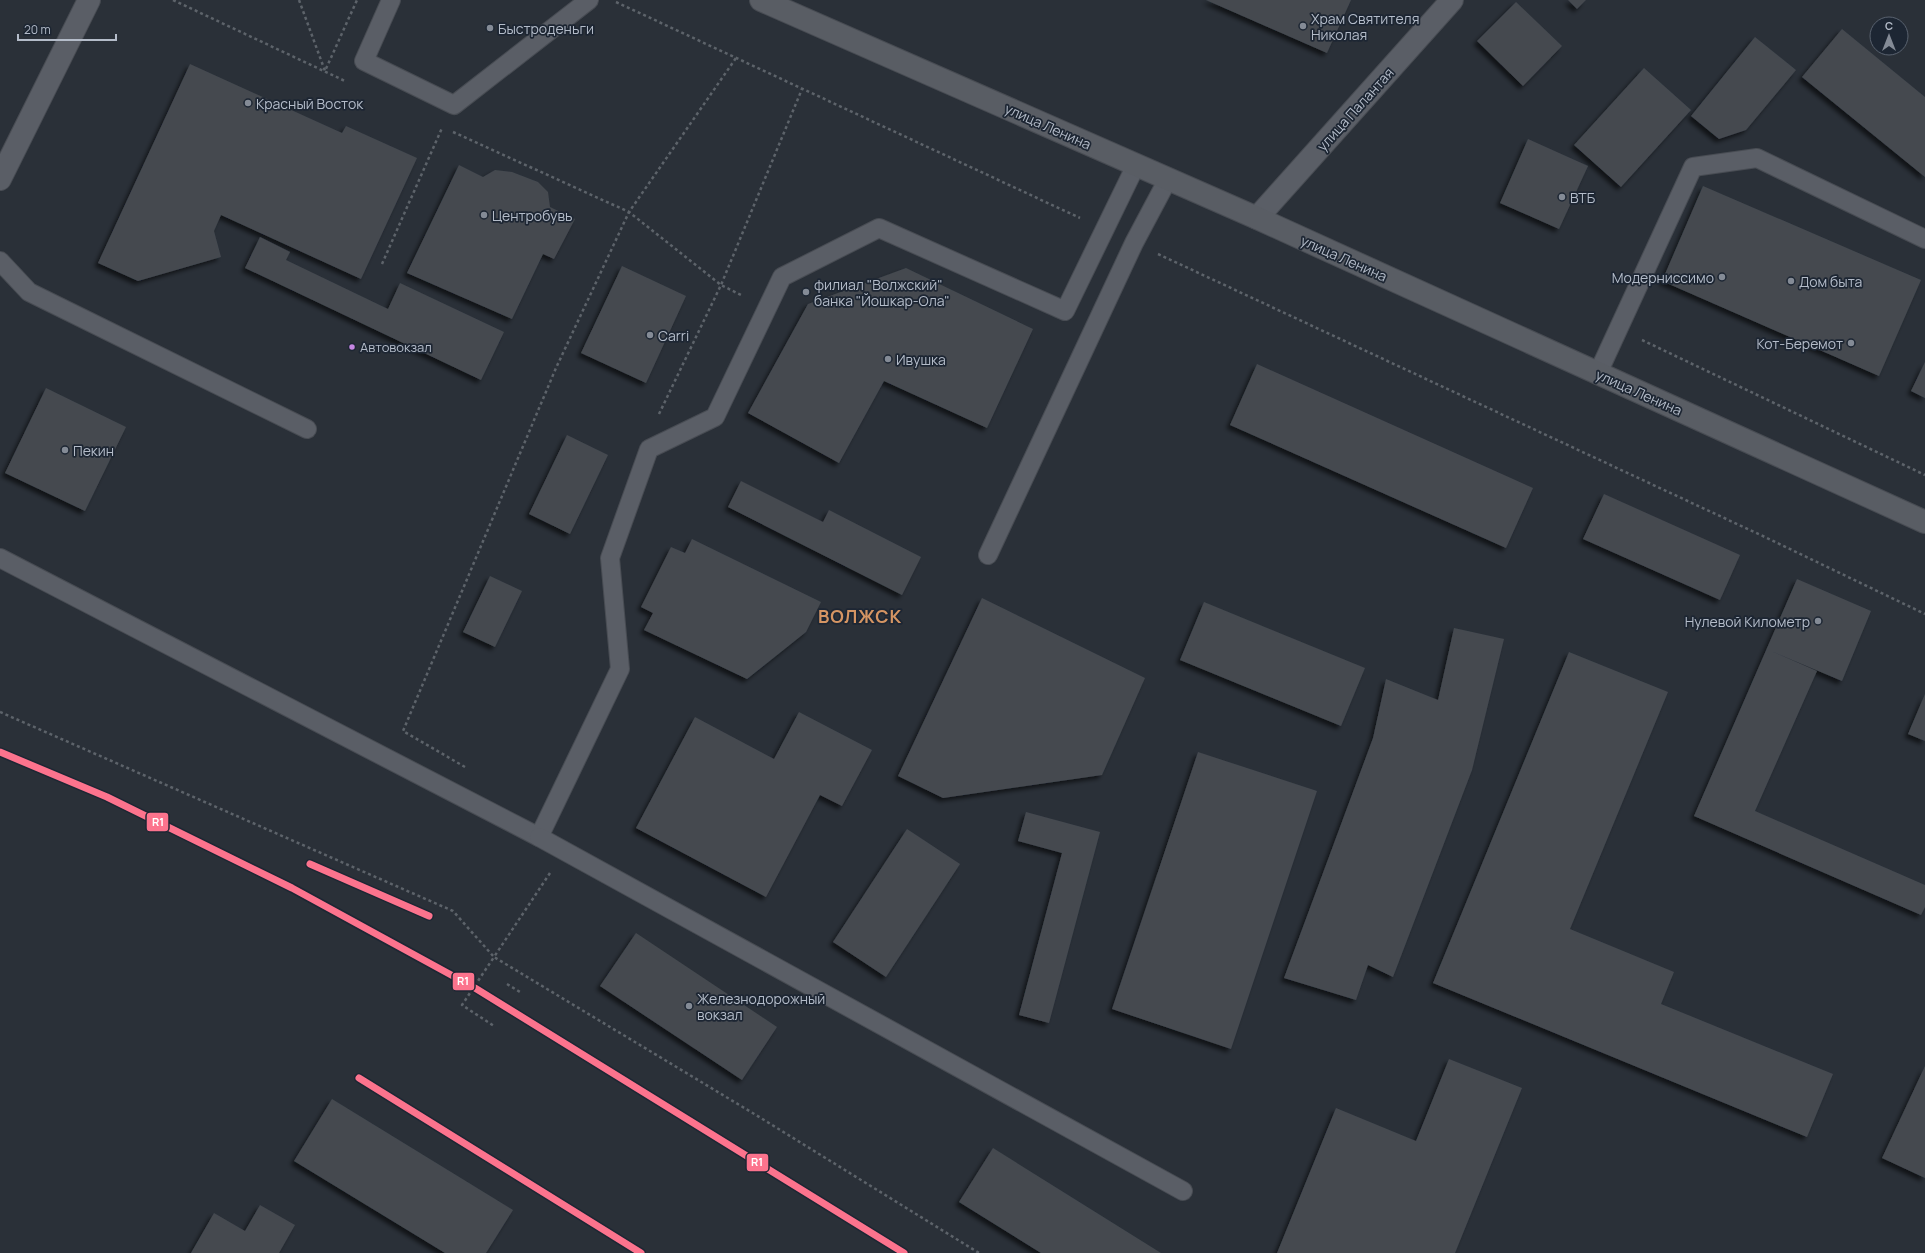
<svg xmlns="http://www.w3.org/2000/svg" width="1925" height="1253" font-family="Manrope,sans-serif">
<defs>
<filter id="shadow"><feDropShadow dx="-3.5" dy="3.5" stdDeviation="2" flood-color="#0009"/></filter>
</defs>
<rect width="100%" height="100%" fill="#2a3038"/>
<g fill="#444950" filter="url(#shadow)">
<polygon points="1206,0 1351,0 1327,53"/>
<polygon points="1568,0 1586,0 1577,9"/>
<polygon points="1516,2 1562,46 1523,86 1477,41"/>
<polygon points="1842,29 1925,97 1925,177 1802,77"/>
<polygon points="1755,37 1796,70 1746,130 1719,139 1691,116"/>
<polygon points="190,64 342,133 346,126 417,158 361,279 221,215 214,231 221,257 138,281 98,263"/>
<polygon points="1644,68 1691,110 1621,187 1574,145"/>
<polygon points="1528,139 1588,166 1559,229 1500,203"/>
<polygon points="459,165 483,177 495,170 512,172 538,182 548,192 550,207 575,219 554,259 543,254 512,319 407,273"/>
<polygon points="1703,186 1921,280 1879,376 1662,281"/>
<polygon points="260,237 290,252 286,260 388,309 400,283 504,332 481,380 245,268"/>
<polygon points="622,266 686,296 646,383 581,353"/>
<polygon points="906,268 1033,329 987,428 884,381 839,463 748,413 808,304"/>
<polygon points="1925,362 1925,398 1911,391"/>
<polygon points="1257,364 1533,488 1506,548 1230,425"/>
<polygon points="46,388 126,427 85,511 5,473"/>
<polygon points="567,435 608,455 570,534 529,514"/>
<polygon points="741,481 823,522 829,510 921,557 902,595 728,507"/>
<polygon points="1604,494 1740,555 1720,600 1583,539"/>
<polygon points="692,539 821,602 806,632 747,679 644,630 653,613 641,607 671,547 685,553"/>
<polygon points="490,576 522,591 495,647 463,632"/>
<polygon points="1797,579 1871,611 1842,681 1771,651 1817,671 1755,811 1925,885 1925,907 1921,915 1694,816"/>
<polygon points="982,598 1145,678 1102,775 943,798 898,776"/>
<polygon points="1204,602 1365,668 1341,726 1180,660"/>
<polygon points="1454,628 1504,639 1472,770 1393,977 1368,965 1356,1000 1284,978 1373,738 1386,679 1438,700"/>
<polygon points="1569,652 1668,692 1570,929 1674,972 1661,1004 1833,1074 1807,1137 1433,983"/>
<polygon points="1925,694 1925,741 1908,734"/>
<polygon points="799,712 872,750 842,806 820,795 766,897 636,828 695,717 774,759"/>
<polygon points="1198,752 1317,791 1231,1049 1112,1009"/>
<polygon points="1026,812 1100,832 1049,1023 1019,1015 1062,853 1018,841"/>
<polygon points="907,829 960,864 886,977 833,942"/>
<polygon points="636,933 777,1027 742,1080 600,986"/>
<polygon points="1449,1059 1522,1088 1455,1253 1277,1253 1336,1108 1416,1141"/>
<polygon points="1925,1066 1925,1178 1882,1158"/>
<polygon points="332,1099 513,1210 486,1253 445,1253 294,1161"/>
<polygon points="993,1148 1161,1253 1041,1253 959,1202"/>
<polygon points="260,1205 295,1225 279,1253 191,1253 214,1213 245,1231"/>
</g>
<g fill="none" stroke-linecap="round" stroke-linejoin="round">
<defs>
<g id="service">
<polyline points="391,0 364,61 454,105 589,0"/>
<polyline points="0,261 29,292 307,429"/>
<polyline points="1598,373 1693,167 1757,158 1925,239"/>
<polyline points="988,555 1134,243 1168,179"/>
<polyline points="0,558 539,837 620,669 610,558 649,449 715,417 782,277 879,228 1065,311 1136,165"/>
<polyline points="539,837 1183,1191"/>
</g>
<g id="minor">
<polyline points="0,179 89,0"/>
<polyline points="1257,218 1452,0"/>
</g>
<polyline id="secondary" points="761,0 1257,218 1925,522"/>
</defs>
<use href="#service" stroke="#484c53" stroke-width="20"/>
<use href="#minor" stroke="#484c53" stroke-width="24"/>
<use href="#secondary" stroke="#484c53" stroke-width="24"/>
<g stroke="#5d636a" stroke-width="2.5" stroke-dasharray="3 3" stroke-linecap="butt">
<polyline points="173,0 345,81"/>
<polyline points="299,0 325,71 357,0"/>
<polyline points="616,2 1080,218"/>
<polyline points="453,132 629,212 721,285 743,296"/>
<polyline points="1158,254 1767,538 1925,614"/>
<polyline points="382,264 442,128"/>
<polyline points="1642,340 1925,475"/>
<polyline points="659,414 721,285 802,89"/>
<polyline points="0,712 453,911 494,957 462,1005 494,1026"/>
<polyline points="465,767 403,731 556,368 629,212 736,58"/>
<polyline points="550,873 494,957 756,1115 979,1253"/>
<polyline points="507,984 520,992"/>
</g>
<use href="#service" stroke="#5a5e66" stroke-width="18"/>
<use href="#minor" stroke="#5a5e66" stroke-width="22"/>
<use href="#secondary" stroke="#595d64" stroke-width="22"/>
<defs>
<g id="rail-1">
<polyline points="0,752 107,797 292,888 475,988 904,1253"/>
<polyline points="310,864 429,916"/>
<polyline points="359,1078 641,1253"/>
</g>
</defs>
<use href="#rail-1" stroke="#1d2633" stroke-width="10"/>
<use href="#rail-1" stroke="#fc738d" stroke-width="7"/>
</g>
<g fill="#848b96" stroke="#1d2633" stroke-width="1.5">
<circle cx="1303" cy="26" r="4"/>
<circle cx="490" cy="28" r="4"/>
<circle cx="248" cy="103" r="4"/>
<circle cx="1562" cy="197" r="4"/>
<circle cx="484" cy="215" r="4"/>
<circle cx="1722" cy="277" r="4"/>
<circle cx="1791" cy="281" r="4"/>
<circle cx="806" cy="292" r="4"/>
<circle cx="650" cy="335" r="4"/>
<circle cx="1851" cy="343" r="4"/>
<circle cx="888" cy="359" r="4"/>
<circle cx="65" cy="450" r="4"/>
<circle cx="1818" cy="621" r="4"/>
<circle cx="689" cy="1006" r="4"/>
</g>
<circle fill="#c787e3" stroke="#1d2633" stroke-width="1.5" cx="352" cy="347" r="3.5"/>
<g text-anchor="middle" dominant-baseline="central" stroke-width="3.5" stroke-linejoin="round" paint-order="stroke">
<g font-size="13" fill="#b4bcc9" stroke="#1d2633" text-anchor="start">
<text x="360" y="347">Автовокзал</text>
</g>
<g font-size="14" fill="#b4bcc9" stroke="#1d2633" text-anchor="start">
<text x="1311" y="18">Храм Святителя<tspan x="1311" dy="16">Николая</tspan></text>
<text x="498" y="28">Быстроденьги</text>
<text x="256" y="103">Красный Восток</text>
<text x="1570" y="197">ВТБ</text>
<text x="492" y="215">Центробувь</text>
<text x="1714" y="277" text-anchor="end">Модерниссимо</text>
<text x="1799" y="281">Дом быта</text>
<text x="814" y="284">филиал "Волжский"<tspan x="814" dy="16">банка "Йошкар-Ола"</tspan></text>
<text x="658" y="335">Carri</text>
<text x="1843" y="343" text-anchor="end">Кот-Беремот</text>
<text x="896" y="359">Ивушка</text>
<text x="73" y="450">Пекин</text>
<text x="1810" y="621" text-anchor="end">Нулевой Километр</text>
<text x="697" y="998">Железнодорожный<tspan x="697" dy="16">вокзал</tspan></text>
</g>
<g font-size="14" fill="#b4bcc9" stroke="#1d2633">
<text transform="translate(1355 109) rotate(-48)">улица Палантая</text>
<text transform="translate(1048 126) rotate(24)">улица Ленина</text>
<text transform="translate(1344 258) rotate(24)">улица Ленина</text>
<text transform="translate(1639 392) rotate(24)">улица Ленина</text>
</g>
<g font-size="18" font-weight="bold" letter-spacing="1" fill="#d59563" stroke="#1d2633">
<text x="860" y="616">ВОЛЖСК</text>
</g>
</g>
<g stroke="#1d2633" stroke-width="1.5">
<rect x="146" y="812" width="23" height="20" rx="4" fill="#fc738d"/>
<rect x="452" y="972" width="23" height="19" rx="4" fill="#fc738d"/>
<rect x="746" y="1153" width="23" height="19" rx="4" fill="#fc738d"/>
</g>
<g font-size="11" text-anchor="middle" font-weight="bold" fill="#fff">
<text x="158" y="826">R1</text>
<text x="463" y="985">R1</text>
<text x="757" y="1166">R1</text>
</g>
<g transform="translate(1889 36)"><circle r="19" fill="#1d2633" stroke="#59626f"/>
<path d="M0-3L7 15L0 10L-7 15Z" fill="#848b96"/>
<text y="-6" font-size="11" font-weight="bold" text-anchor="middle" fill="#b4bcc9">С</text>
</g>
<path d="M18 34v6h98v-6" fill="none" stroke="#b4bcc9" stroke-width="2"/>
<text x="24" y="34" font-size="12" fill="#b4bcc9" stroke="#1d2633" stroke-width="3" paint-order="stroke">20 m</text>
</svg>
